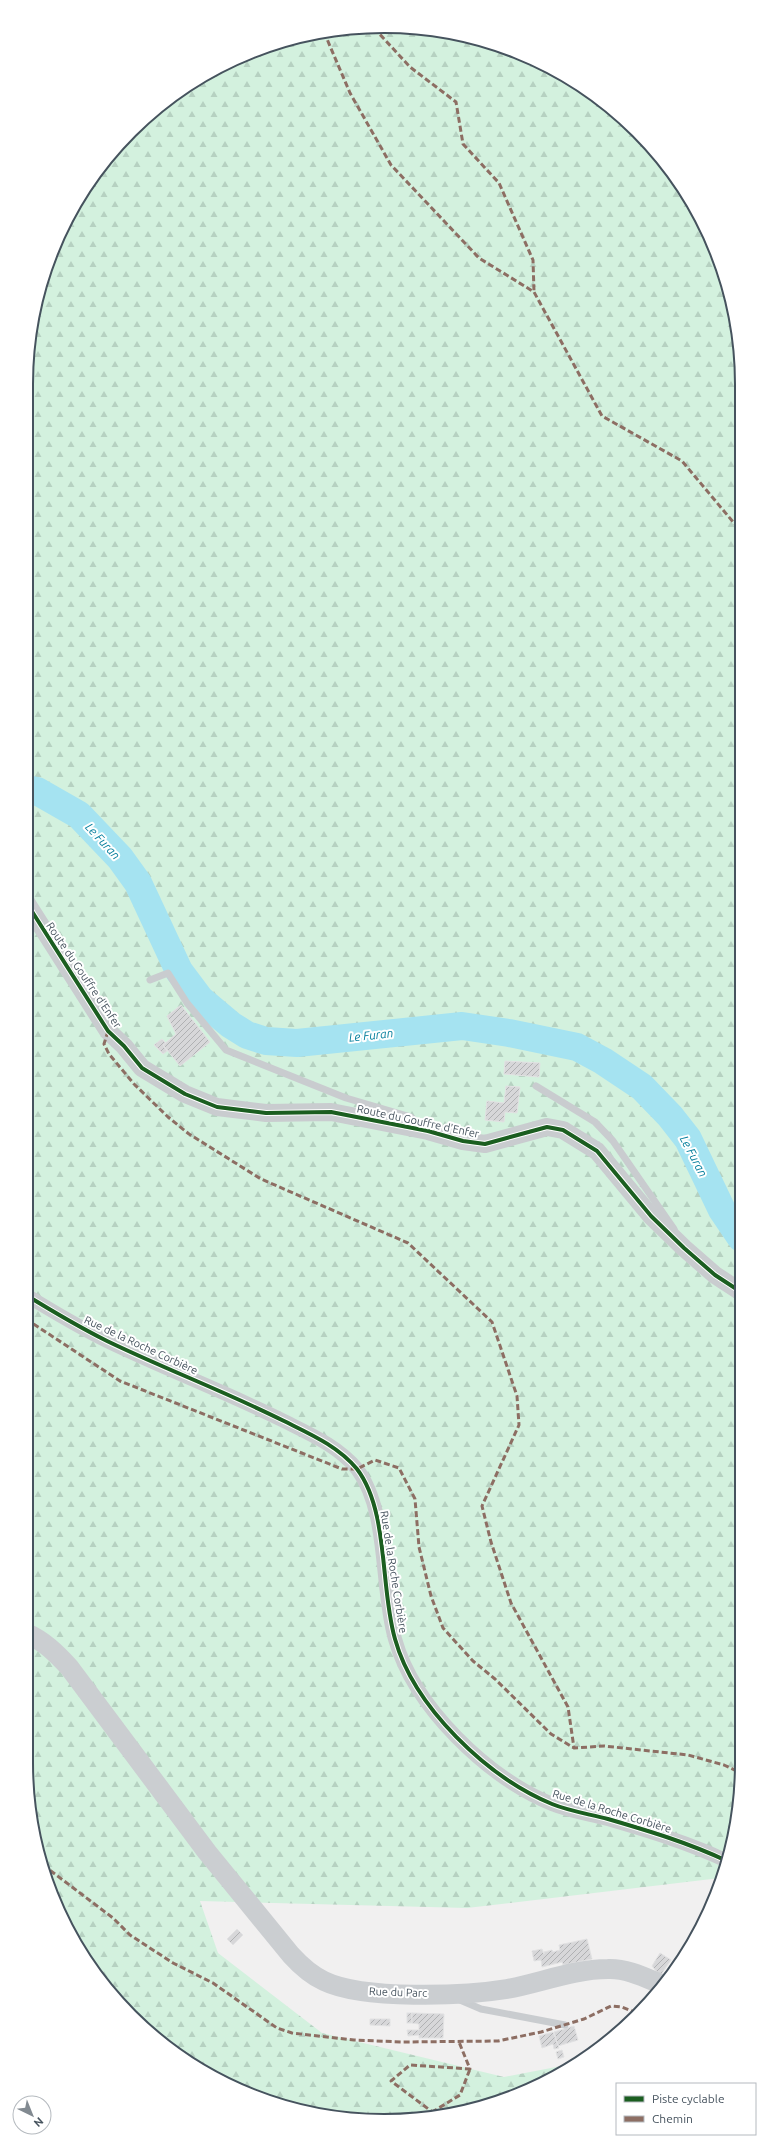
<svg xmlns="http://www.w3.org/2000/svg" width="768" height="2147" font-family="Ubuntu,sans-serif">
<defs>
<pattern id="forest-firs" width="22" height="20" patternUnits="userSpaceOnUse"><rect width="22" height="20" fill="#d3f1de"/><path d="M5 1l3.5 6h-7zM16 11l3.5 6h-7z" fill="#b6d1c1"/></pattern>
<pattern id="building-hatch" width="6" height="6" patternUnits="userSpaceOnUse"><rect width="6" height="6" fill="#d7d7d9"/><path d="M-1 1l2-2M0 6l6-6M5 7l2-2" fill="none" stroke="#b0b1b3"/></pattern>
</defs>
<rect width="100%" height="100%" fill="#f1f0f0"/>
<polygon fill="url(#forest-firs)" points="407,27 476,38 563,74 653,148 705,226 739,337 742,1763 730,1855 720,1878 467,1908 200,1901 218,1953 322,2033 504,2077 577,2063 476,2109 408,2120 337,2118 225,2084 166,2047 115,1999 53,1900 33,1833 26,1763 26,384 38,292 63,226 100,166 148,115 205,74 269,45 337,29"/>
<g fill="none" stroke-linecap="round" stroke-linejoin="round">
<polyline stroke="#a5e3f1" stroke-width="28" points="26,789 37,791 79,815 120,858 138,883 179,971 200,999 231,1025 247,1035 266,1041 297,1043 462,1026 509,1033 577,1047 603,1061 642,1087 670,1116 688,1139 722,1210 741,1238"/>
</g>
<g fill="url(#building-hatch)" stroke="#e2e2e3">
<polygon points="181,1005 210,1042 180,1066 163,1045 176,1034 167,1016"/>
<polygon points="162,1039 166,1043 163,1045 167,1051 163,1054 154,1045"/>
<polygon points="505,1061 540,1063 539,1077 504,1074"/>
<polygon points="506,1086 520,1087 517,1113 505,1112 504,1122 485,1120 487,1101 504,1103"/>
<polygon points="237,1929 243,1935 233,1945 227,1939"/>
<polygon points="587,1939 592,1959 563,1965 562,1962 542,1967 541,1960 534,1961 532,1951 542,1949 544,1954 544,1952 552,1950 553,1952 560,1950 559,1945"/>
<polygon points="660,1953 671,1960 660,1976 652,1966"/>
<rect x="407" y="2013" width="5" height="10"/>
<polygon points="412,2013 444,2014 443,2038 419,2038 419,2035 408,2036 407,2030 419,2030 419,2024 412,2023"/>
<polygon points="370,2019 390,2019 390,2026 370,2025"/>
<polygon points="574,2026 578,2040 558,2046 554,2032"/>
<polygon points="553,2032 559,2048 554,2049 553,2044 542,2048 539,2036"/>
<polygon points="562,2050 564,2057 558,2059 556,2052"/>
</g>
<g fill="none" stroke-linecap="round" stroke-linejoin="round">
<g stroke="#c9cccf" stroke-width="7">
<polyline points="150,980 168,973 187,1003 226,1050 346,1098 411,1117 420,1125"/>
<polyline points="536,1086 595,1122 613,1141 674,1229"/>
<polyline points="460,2000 481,2009 565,2025"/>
</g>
<path stroke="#c9cccf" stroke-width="14" d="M26,1295C52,1311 79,1327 107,1341C165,1369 226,1392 284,1421C310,1434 338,1446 357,1469C389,1511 380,1588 395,1639C414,1707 487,1777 552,1804C569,1811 589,1814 608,1819C649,1831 689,1843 727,1861"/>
<polyline stroke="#c9cccf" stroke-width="18" points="26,902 108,1031 124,1046 142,1068 185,1094 217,1107 266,1113 331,1112 428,1131 463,1141 485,1144 547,1127 563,1130 597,1151 651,1216 684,1248 715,1275 741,1292"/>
<path stroke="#cbced1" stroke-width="20" d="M26,1633C44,1641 56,1653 69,1667L207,1852L291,1955C301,1966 311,1975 324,1981C363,2000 464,1996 507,1989C540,1983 574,1969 608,1969C626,1968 646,1978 663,1985"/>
<g stroke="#8d6e63" stroke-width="3" stroke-dasharray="6 3" stroke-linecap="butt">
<polyline points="374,28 410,67 456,102 463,144 499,183 533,260 534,292"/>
<polyline points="324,32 350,93 391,165 479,258 534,292 602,416 682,461 739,529"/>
<polyline points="108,1031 104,1044 109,1054 134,1084 168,1117 189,1134 261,1179 408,1243 492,1322 517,1396 519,1425 482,1506 491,1542 511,1603 568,1707 574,1748"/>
<polyline points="26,1319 120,1381 342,1469 357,1469 375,1460 399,1468 415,1499 419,1547 431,1596 443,1628 473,1661 495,1679 551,1734 574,1748 604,1746 688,1755 724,1765 741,1773"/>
<polyline points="43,1865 113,1918 130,1935 173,1963 213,1983 277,2028 292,2033 354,2040 403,2042 498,2041 541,2032 584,2019 611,2006 622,2007 639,2014"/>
<polyline points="432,2116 431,2111 391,2081 410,2065 470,2069 459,2042"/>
<polyline points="424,2117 460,2095 470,2069"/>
</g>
<defs>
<g id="cycleway">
<polyline points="26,902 108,1031 124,1046 142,1068 185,1094 217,1107 266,1113 331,1112 428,1131 463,1141 485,1144 547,1127 563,1130 597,1151 651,1216 684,1248 715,1275 741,1292"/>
<path d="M26,1295C52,1311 79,1327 107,1341C165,1369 226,1392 284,1421C310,1434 338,1446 357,1469C389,1511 380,1588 395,1639C414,1707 487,1777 552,1804C569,1811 589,1814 608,1819C649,1831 689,1843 727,1861"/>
</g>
</defs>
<use href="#cycleway" stroke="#fff" stroke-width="6"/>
<use href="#cycleway" stroke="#1b5e20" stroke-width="4"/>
</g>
<g text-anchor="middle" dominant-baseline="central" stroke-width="4" stroke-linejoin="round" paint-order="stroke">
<g font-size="11" fill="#46535e" stroke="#fff">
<text transform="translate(84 975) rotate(56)">Route du Gouffre d'Enfer</text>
<text transform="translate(418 1121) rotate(12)">Route du Gouffre d'Enfer</text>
<text transform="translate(141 1345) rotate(25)">Rue de la Roche Corbière</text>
<text transform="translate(394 1572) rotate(81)">Rue de la Roche Corbière</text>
<text transform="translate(612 1811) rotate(17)">Rue de la Roche Corbière</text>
<text transform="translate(398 1992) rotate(2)">Rue du Parc</text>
</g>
<g font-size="12" font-style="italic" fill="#047e9c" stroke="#fff">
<text transform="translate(103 841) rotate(47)">Le Furan</text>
<text transform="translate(371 1035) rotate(-6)">Le Furan</text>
<text transform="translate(694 1156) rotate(62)">Le Furan</text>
</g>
</g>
<path d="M0 0H768V2147H0ZM384 33H384A351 351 0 0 1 735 384V1763A351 351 0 0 1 384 2114H384A351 351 0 0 1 33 1763V384A351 351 0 0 1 384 33Z" fill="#fff" fill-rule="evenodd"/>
<path fill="none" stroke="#46535e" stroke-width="2" d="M384 33H384A351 351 0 0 1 735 384V1763A351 351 0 0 1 384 2114H384A351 351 0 0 1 33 1763V384A351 351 0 0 1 384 33Z"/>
<rect x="616" y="2083" width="140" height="52" fill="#ffffff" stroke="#b5babf"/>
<rect x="624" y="2096" width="20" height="6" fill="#1b5e20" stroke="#b5babf"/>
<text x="652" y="2103" font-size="12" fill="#46535e">Piste cyclable</text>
<rect x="624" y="2116" width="20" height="6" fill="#8d6e63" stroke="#b5babf"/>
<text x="652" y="2123" font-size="12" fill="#46535e">Chemin</text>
<g transform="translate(32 2115) rotate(137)"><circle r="19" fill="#ffffff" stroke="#b5babf"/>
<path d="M0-3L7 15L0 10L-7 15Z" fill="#828a91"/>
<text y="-6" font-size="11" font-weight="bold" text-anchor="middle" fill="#46535e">N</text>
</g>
</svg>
